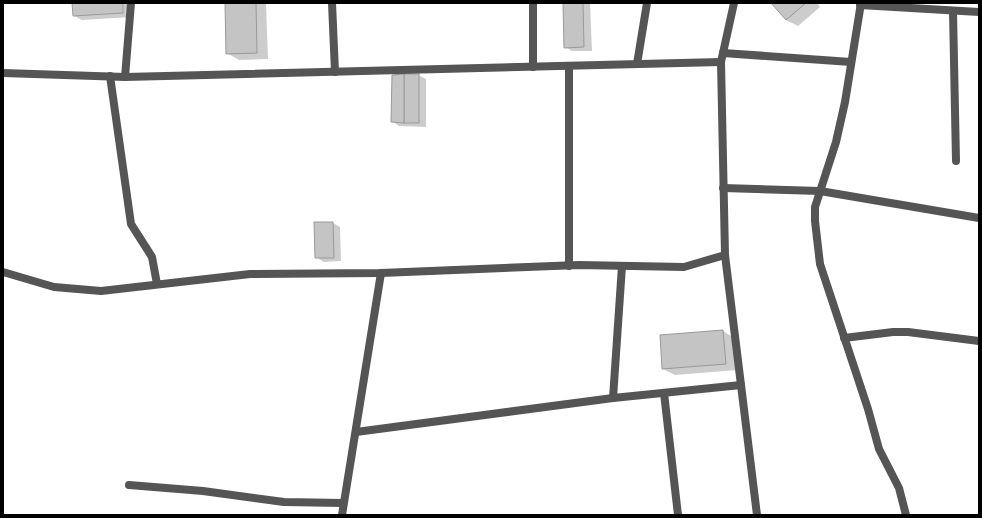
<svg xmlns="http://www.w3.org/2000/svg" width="982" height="518" font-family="'Public Sans',sans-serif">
<rect width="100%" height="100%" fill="#fff"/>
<g fill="#0003">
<polygon points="73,3 130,3 131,17 82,20 74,16"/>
<polygon points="226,3 266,4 268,59 239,60 227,53"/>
<polygon points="564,3 590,3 592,51 572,51 565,47"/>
<polygon points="772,3 817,3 820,7 798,26 786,20"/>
<polygon points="418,75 426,79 426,127 399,126 392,121"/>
<polygon points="333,223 340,227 341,261 324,262 316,257"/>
<polygon points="723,331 734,338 737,370 675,375 663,369"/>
</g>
<g fill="#c4c4c4" stroke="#999">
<polygon points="72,3 123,3 123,13 73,16"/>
<polygon points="225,3 256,3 257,53 226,54"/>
<polygon points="563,3 583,3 584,47 564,48"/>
<polygon points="771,3 806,3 786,20"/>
<rect x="404" y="74" width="15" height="49"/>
<polygon points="404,74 404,123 391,122 392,75"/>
<polygon points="314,222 333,222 334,258 315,258"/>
<polygon points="723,330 726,364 662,369 660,335"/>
</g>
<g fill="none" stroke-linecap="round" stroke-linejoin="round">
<g stroke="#555" stroke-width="8">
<polyline points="332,3 335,72"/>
<polyline points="533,3 533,67"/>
<polyline points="734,3 721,62 725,255 757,515"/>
<polyline points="861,3 845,102 836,142 815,207 815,221 820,264 868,409 879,449 899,488 906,515"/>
<polyline points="860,5 979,12"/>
<polyline points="953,11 956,161"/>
<polyline points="723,53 851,62"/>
<polyline points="637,64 647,3"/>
<polyline points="3,73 125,77 721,62"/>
<polyline points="110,76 131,224 152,257 157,284"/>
<polyline points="125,77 131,3"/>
<polyline points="723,188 820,191 979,218"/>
<polyline points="569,266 569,66"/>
<polyline points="3,272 54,287 101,291 250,274 381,273 579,265 684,267 725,255"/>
<polyline points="844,338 893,332 908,332 979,341"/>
<polyline points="664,393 678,515"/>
<polyline points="613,398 622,266"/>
<polyline points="356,432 613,398 741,385"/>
<polyline points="129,485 203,491 284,502 343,503"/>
<polyline points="342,515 381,273"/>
</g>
</g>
<rect width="982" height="518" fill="none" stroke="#000000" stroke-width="8"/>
</svg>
